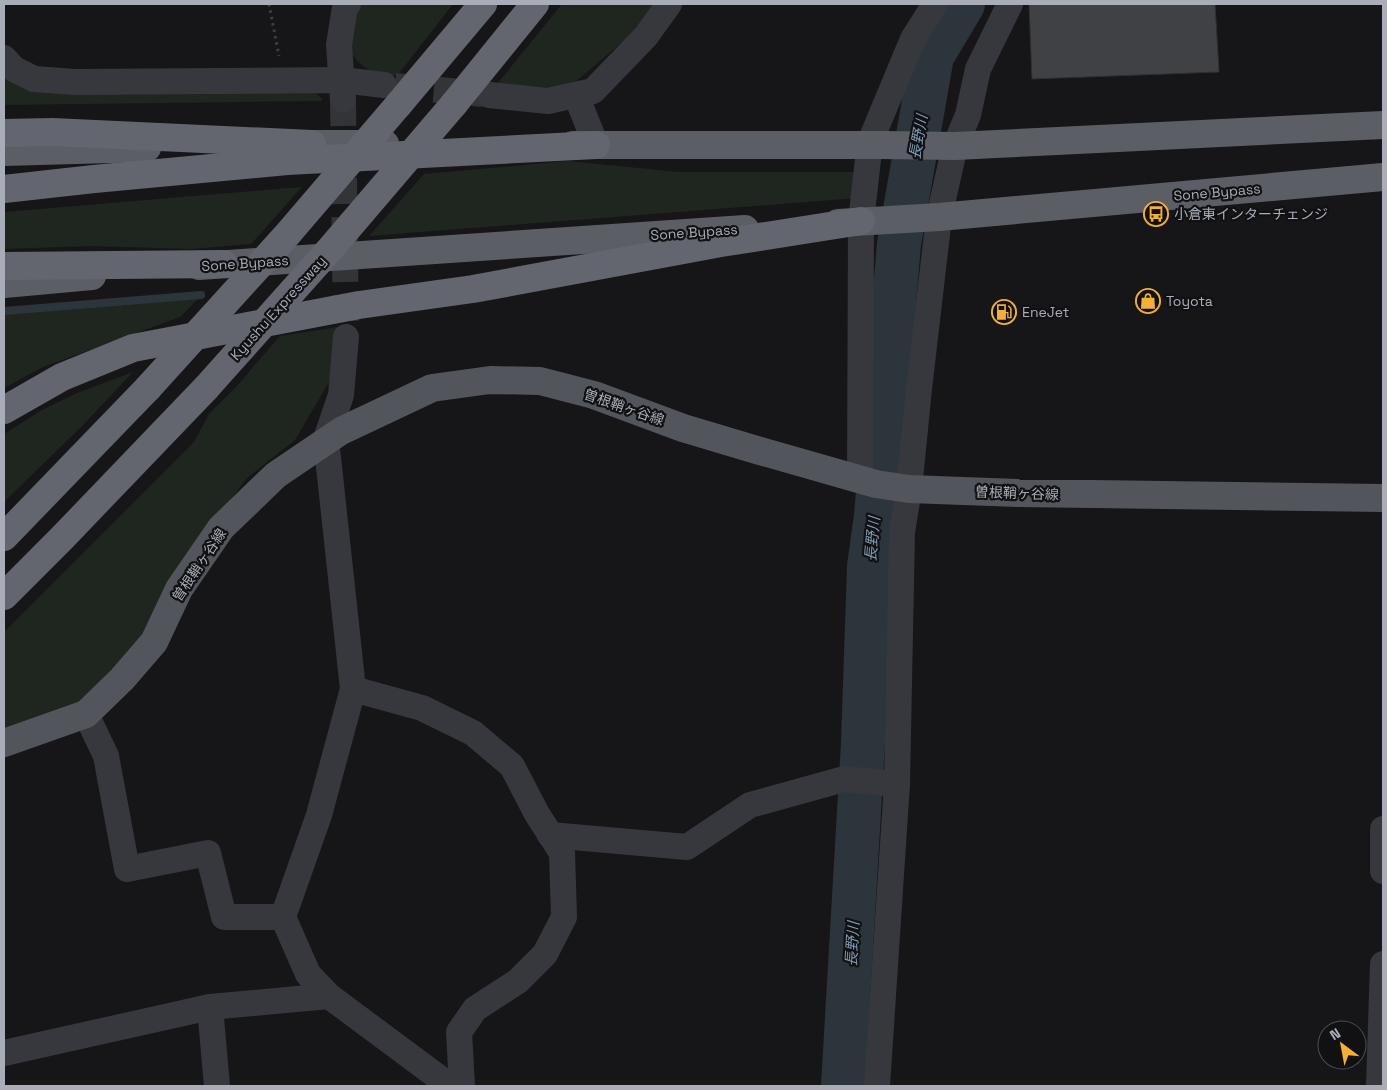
<svg xmlns="http://www.w3.org/2000/svg" width="1387" height="1090" font-family="'Space Grotesk','Noto Sans JP',sans-serif">
<rect width="100%" height="100%" fill="#161618"/>
<g fill="#1e261f">
<path d="M356,4H453L397,76C369,73 359,68 345,43Z"/>
<polygon points="562,4 657,4 627,38 567,89 497,84"/>
<polygon points="4,75 303,88 317,94 322,99 322,101 4,105"/>
<polygon points="568,161 679,172 856,172 857,198 369,236 424,174"/>
<polygon points="302,187 251,244 191,249 91,246 4,249 4,212"/>
<polygon points="206,291 180,317 43,367 4,388 4,308"/>
<polygon points="338,327 332,377 295,440 247,478 220,514 174,599 92,700 4,739 4,632 194,442 209,414 235,388 280,336"/>
<polygon points="133,372 82,426 4,502 4,434 42,410 77,393"/>
</g>
<g fill="none" stroke-linecap="round" stroke-linejoin="round">
<polyline stroke="#2c353c" stroke-width="8" points="4,311 201,295"/>
<polyline stroke="#2c353c" stroke-width="44" points="843,1086 863,743 869,566 876,516 899,244 932,56 963,4"/>
</g>
<polygon fill="#404145" stroke="#303034" points="1029,4 1215,4 1219,72 1032,79"/>
<g fill="none" stroke-linecap="round" stroke-linejoin="round">
<g stroke="#333438" stroke-width="26" stroke-dasharray="26 13" stroke-linecap="butt">
<polyline points="395,86 483,94"/>
<polyline points="343,100 346,337"/>
</g>
<polyline stroke="#3d3f44" stroke-width="3" stroke-dasharray="2.5 4" stroke-linecap="butt" points="269,4 279,56"/>
<g stroke="#37383d" stroke-width="26">
<polyline points="4,58 14,69 34,79 75,82 342,80 384,85"/>
<polyline points="489,95 548,101 593,91 646,36 669,4"/>
<polyline points="576,95 596,145"/>
<polyline points="343,100 339,45 345,7 348,4"/>
<polyline points="346,337 341,395 326,439 353,689 319,815 283,917 308,974 329,996 450,1086"/>
<polyline points="860,479 861,221 870,142 913,39 935,4"/>
<polyline points="353,689 422,708 473,733 512,766 537,814 562,853 564,917 545,954 518,981 475,1009 459,1032 462,1086"/>
<polyline points="86,714 106,756 127,869 208,853 224,917 283,917"/>
<polyline points="1383,829 1383,871"/>
<polyline points="550,835 687,847 750,805 844,779 897,784"/>
<polyline points="210,1007 217,1086"/>
<polyline points="4,1053 210,1007 329,996"/>
<polyline points="877,1086 897,784 902,532 909,489 919,389 939,217 955,146 968,115 978,69 1010,4"/>
<polyline points="1379,1086 1383,964"/>
</g>
<polyline stroke="#53555c" stroke-width="28" points="4,743 86,714 122,679 154,642 179,589 221,528 276,475 341,431 432,388 490,380 540,381 594,395 683,428 760,451 876,484 909,489 1019,493 1383,498"/>
<g stroke="#5b5e65" stroke-width="28">
<polyline points="288,144 385,144"/>
<polyline points="573,145 882,145 955,146 1383,125"/>
<polyline points="4,152 147,148"/>
<polyline points="838,223 939,217 1383,177"/>
<polyline points="199,266 745,229"/>
<polyline points="4,284 92,276"/>
</g>
<g stroke="#63666e" stroke-width="28">
<polyline points="399,104 483,4"/>
<polyline points="454,104 535,4"/>
<polyline points="4,133 52,132 312,144"/>
<polyline points="4,189 94,179 287,161 596,145"/>
<polyline points="4,266 224,264"/>
<polyline points="4,410 62,377 133,348 359,305 473,289 721,243 861,221"/>
<polyline points="4,537 148,388"/>
<polyline points="4,596 62,538 206,388"/>
</g>
<g stroke="#63666e" stroke-width="28">
<polyline points="148,388 286,236 399,104"/>
<polyline points="206,388 331,248 454,104"/>
</g>
</g>
<defs>
<symbol id="bus-ring" viewBox="-11 -11 22 22"><circle r="9.5" fill="#111113" stroke="#f2b134" stroke-width="1.5"/><path d="M-5-6H5V4H4V6H2V4H-2V6H-4V4H-5ZM-3.5-4V0h7V-4ZM-3.5 1.2v1.5H-2V1.2ZM2 1.2v1.5H3.5V1.2Z" fill="#f2b134"/></symbol>
<symbol id="shop-ring" viewBox="-11 -11 22 22"><circle r="9.5" fill="#111113" stroke="#f2b134" stroke-width="1.5"/><path d="M-5-2.5h2.3a2.7 3.5 0 0 1 5.4 0H5L5.5 6h-11ZM-1.5-2.5h3a1.5 2.3 0 0 0-3 0Z" fill="#f2b134"/></symbol>
<symbol id="fuel-ring" viewBox="-11 -11 22 22"><circle r="9.5" fill="#111113" stroke="#f2b134" stroke-width="1.5"/><path d="M-5.5-6h7V0h2V4h1.3V-2.5L3-4.5l.8-.8L6-3V5H2.5V1h-1V6h-7ZM-4.2-4.7v3.2H.2V-4.7Z" fill="#f2b134"/></symbol>
</defs>
<g fill-rule="evenodd">
<use href="#bus-ring" x="1142" y="200" width="28" height="28"/>
<use href="#shop-ring" x="1134" y="287" width="28" height="28"/>
<use href="#fuel-ring" x="990" y="298" width="28" height="28"/>
</g>
<g text-anchor="middle" dominant-baseline="central" stroke-width="4.5" stroke-linejoin="round" paint-order="stroke">
<g font-size="14" fill="#a8adb8" stroke="#111113">
<text transform="translate(1217 192) rotate(-5)">Sone Bypass</text>
<text transform="translate(694 232) rotate(-4)">Sone Bypass</text>
<text transform="translate(245 263) rotate(-4)">Sone Bypass</text>
<text transform="translate(278 308) rotate(-48)">Kyushu Expressway</text>
<text transform="translate(624 407) rotate(19)">曽根鞘ヶ谷線</text>
<text transform="translate(1017 493) rotate(2)">曽根鞘ヶ谷線</text>
<text transform="translate(199 565) rotate(-56)">曽根鞘ヶ谷線</text>
</g>
<g font-size="14" fill="#a8adb8" stroke="#111113" text-anchor="start">
<text x="1174" y="214">小倉東インターチェンジ</text>
<text x="1166" y="301">Toyota</text>
<text x="1022" y="312">EneJet</text>
</g>
<g font-size="15" font-style="italic" fill="#7f9bb3" stroke="#111113">
<text transform="translate(918 137) rotate(-80)">長野川</text>
<text transform="translate(872 539) rotate(-85)">長野川</text>
<text transform="translate(852 944) rotate(-87)">長野川</text>
</g>
</g>
<rect width="1387" height="1090" fill="none" stroke="#a8adb8" stroke-width="10"/>
<g transform="translate(1342 1045) rotate(328)"><circle r="24" fill="#111113" stroke="#4d4f55"/>
<path d="M0-4L9 19L0 12L-9 19Z" fill="#f2b134"/>
<text y="-8" font-size="14" font-weight="bold" text-anchor="middle" fill="#a8adb8">N</text>
</g>
</svg>
